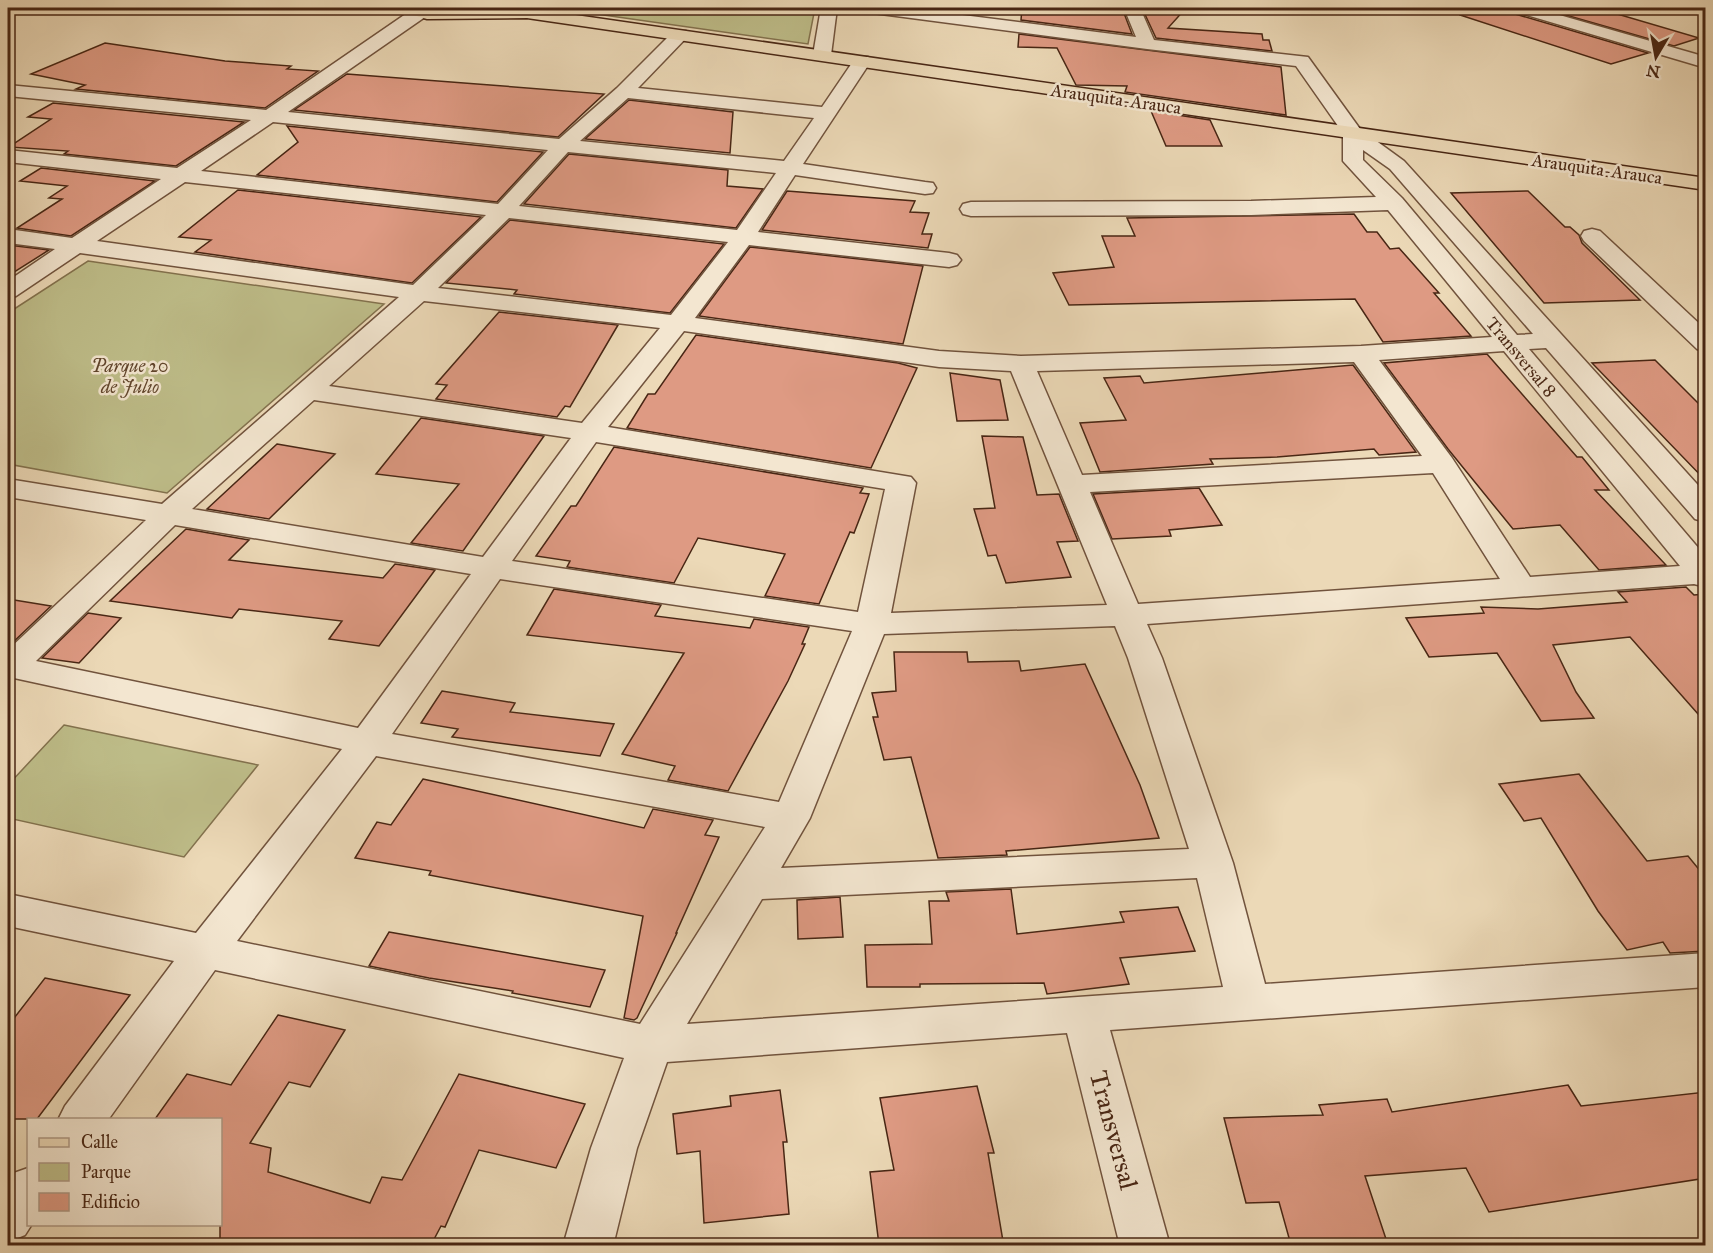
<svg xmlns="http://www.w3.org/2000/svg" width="1713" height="1253" font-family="'IM FELL Great Primer',serif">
<rect width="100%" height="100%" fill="#ecd9b7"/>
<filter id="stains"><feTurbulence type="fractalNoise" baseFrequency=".00333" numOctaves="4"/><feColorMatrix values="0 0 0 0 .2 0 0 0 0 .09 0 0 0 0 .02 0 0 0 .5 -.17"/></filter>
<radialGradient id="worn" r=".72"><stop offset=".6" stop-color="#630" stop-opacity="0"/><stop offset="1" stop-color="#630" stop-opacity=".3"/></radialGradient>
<g fill="#bebd89" stroke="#83724e" stroke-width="1.5">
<polygon points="554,8 815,8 808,44"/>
<polygon points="88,261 384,304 167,493 8,464 8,313"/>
<polygon points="64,725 258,765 184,857 8,818 8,785"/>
</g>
<g fill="#de9a83" stroke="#482614" stroke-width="1.5">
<polygon points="1022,8 1122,8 1132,34 1021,20"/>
<polygon points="1142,8 1186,8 1168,28 1262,34 1263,40 1269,40 1272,51 1156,38"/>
<polygon points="1462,8 1509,8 1512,13 1648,53 1611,64 1460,15"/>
<polygon points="1541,8 1597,8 1699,38 1674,46"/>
<polygon points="1019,34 1281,67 1286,115 1125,92 1127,86 1076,85 1057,48 1018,47"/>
<polygon points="105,43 225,61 291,66 287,69 318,71 265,108 76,89 85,85 31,74"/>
<polygon points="347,74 477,84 604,94 558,137 294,110"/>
<polygon points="629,100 733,112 730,153 585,139"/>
<polygon points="53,103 244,122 176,166 64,154 68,151 9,147 51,119 28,117"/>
<polygon points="1151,111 1210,120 1222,146 1166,146"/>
<polygon points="287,126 543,152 497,202 257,175 298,142"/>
<polygon points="569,154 728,170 727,186 763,189 736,228 524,204"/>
<polygon points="41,168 155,181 71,236 17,228 62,199 49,198 67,186 20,181"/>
<polygon points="238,190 481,217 412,283 195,252 211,240 179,237"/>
<polygon points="787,191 915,201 910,212 929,213 922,234 932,234 928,248 762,230"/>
<polygon points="1528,191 1565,227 1570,227 1579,235 1582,243 1640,300 1544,303 1451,193"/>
<polygon points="1354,214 1367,232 1377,232 1390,249 1399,248 1439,293 1434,293 1471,336 1383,342 1355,299 1069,305 1053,273 1114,267 1102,236 1135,236 1127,218"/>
<polygon points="510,220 724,244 670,313 514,294 517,290 446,283"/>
<polygon points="8,245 49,250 8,276"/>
<polygon points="750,247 923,266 903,344 699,316"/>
<polygon points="499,312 618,325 570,407 565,406 557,417 436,399 447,385 436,384"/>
<polygon points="696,335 898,363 917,368 871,468 627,428 648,394 655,394"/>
<polygon points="1487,354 1577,457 1582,457 1609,490 1595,490 1666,565 1599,570 1560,525 1513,529 1448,449 1384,363"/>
<polygon points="1655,360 1706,411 1706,481 1592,363"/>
<polygon points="1353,365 1416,452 1379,455 1374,449 1277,457 1210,459 1213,464 1100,472 1080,423 1126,420 1104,378 1140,376 1144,383"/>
<polygon points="950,373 1000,380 1008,420 957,421"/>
<polygon points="421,418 544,436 463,551 411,543 459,484 376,474"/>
<polygon points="982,436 1023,437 1037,495 1059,494 1078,541 1057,542 1071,577 1006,583 996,555 988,556 974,509 995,508"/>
<polygon points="277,444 335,454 269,519 207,509"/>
<polygon points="614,447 863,488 860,493 869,494 854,533 850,532 819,604 765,596 785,554 698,538 674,583 567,567 570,561 536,556 571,506 576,506"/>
<polygon points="1199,488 1222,525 1169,530 1171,536 1112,539 1093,494"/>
<polygon points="186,529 249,540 229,560 383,578 395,564 435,570 379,646 329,639 342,621 239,609 232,618 110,601"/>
<polygon points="1686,587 1694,595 1706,594 1706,723 1630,637 1553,645 1576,692 1594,718 1541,721 1497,653 1429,657 1406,618 1484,613 1481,607 1538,609 1627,602 1618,592"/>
<polygon points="554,589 661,605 655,616 750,628 754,619 809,627 802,644 805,644 788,681 728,791 668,780 675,766 622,754 684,653 527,635"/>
<polygon points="8,599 51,606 8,647"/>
<polygon points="88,613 121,618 79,663 42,658"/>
<polygon points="894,652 967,652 968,662 1019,661 1021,671 1085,664 1140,785 1159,838 1006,851 1007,855 938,858 911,757 884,760 873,717 878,717 872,693 896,691"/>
<polygon points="442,691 515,703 510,712 614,724 600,756 452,737 458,729 421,723"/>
<polygon points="1579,774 1647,861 1688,856 1706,878 1706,951 1670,953 1663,942 1627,950 1598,911 1541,818 1524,821 1499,784"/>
<polygon points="423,779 644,828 653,809 713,820 705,835 719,837 676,933 677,933 637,1018 634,1020 624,1018 643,916 429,875 431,871 355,858 377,822 391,825"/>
<polygon points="1011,889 1017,934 1124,922 1120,912 1178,907 1195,951 1120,958 1129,984 1047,994 1044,983 920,984 920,987 867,987 865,945 932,944 929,901 949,901 946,892"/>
<polygon points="840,897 843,937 798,939 797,900"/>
<polygon points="389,932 605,970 590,1007 512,993 513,991 429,978 369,966"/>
<polygon points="45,978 130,995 37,1119 8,1119 8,1026"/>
<polygon points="278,1015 345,1030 310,1087 289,1082 250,1143 271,1148 268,1172 370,1203 382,1177 402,1180 459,1074 585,1104 556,1168 479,1150 445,1227 441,1226 431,1245 220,1245 220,1119 155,1119 187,1074 231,1085"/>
<polygon points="1568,1085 1581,1106 1706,1092 1706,1178 1489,1212 1466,1168 1365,1176 1388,1245 1291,1245 1279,1202 1246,1203 1224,1118 1323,1115 1319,1105 1387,1099 1392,1112"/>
<polygon points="977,1086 994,1153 988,1153 1003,1241 945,1245 879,1245 870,1172 894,1170 880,1098"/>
<polygon points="780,1090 787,1142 783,1142 789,1214 704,1223 700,1151 677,1154 673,1114 731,1106 730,1096"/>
</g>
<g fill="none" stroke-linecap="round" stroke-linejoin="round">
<defs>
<g id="minor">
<path d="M419,8L425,9L427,13L425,17L288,112L559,139L617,88L674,31H686L689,35L638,88L822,107L856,57H868L871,61L803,164L925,182L933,183L936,188L933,193L925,194L795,175L758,232L949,253L957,255L961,260L957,265L949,267L749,245L695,318L939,351L1021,356L1361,346L1492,337L1388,210L1251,215L971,216L963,214L960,209L963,204L971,202L1251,201L1376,197L1343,161V133L1296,66L1147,49L873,13L865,8H907L1136,37L1124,8H1140L1154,40L1308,57L1360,129L1404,161L1706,494V522L1695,519L1546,348L1529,349L1706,557V587L1694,584L1147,624L1162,658L1233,863L1265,984L1706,953V987L1110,1030L1170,1246H1120L1067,1033L667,1062L637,1148L613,1246H563L591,1148L624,1058L215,970L108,1120H58L65,1106L174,961L8,926V894L196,933L342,749L14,678L8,680V650L146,520L8,497V479L162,504L399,297L80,253L16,296L8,298V281L55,249L8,243V229L72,238L161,179L8,162V150L177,168L251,120L8,96V85L266,110L413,9ZM628,98L814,118L784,161L580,141ZM273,122L548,150L498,204L201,171ZM1363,150L1390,169L1533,334L1517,335L1402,198L1363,160ZM568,152L776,173L737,230L519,206ZM185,182L486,215L413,285L97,241ZM509,218L728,242L671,315L438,288ZM424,301L660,328L582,423L329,386ZM684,331L939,367L1011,371L1107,605L891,613L916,483L911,477L608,427ZM1504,351L1680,566L1530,577L1452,458L1379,360ZM1354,362L1422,456L1082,475L1037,371ZM314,400L571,438L483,557L192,509ZM596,442L885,489L858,612L512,561ZM1433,473L1500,579L1138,604L1090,492ZM175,525L471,574L358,728L36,661ZM500,579L852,631L779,802L392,734ZM1115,626L1128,658L1189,849L781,868L810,818L884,634ZM376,756L765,827L640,1024L237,941ZM1197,878L1223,987L687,1024L762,899Z"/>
<polygon points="821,8 837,8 831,55 828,59 816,59 813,55"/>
<polygon points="1511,8 1535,8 1706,57 1706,68 1513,11"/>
<polygon points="1592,229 1600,231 1706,330 1706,352 1697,349 1584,241 1581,236 1584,231"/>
<polygon points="28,1168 28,1224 32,1224 25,1235 8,1242 8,1179 11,1174"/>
</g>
<polygon id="major" points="396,8 527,8 1706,178 1706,190 527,18 427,19 398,11"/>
</defs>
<use href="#minor" stroke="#71533d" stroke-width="3"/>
<use href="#major" stroke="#482614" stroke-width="3"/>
<use href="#minor" fill="#f3e6d0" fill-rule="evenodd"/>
<use href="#major" fill="#ecd9b7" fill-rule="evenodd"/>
</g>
<g text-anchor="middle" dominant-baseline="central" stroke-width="5" stroke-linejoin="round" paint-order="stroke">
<g font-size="18" fill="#482614" stroke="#f3e6d0">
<text transform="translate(1116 99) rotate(8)">Arauquita-Arauca</text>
<text transform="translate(1597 169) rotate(8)">Arauquita-Arauca</text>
<text transform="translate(1521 357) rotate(50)">Transversal 8</text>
</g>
<g font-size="18" font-style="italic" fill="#60442b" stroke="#f3e6d0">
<text x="130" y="366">Parque 20<tspan x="130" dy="21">de Julio</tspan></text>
</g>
<g font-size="26" fill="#482614" stroke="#f3e6d0">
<text transform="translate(1114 1130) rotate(75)">Transversal</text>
</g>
</g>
<rect width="1713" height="1253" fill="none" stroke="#ecd9b7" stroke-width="30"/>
<rect x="9" y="9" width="1695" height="1235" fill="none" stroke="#482614" stroke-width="3"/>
<rect x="15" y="15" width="1683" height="1223" fill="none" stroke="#482614" stroke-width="1.5"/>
<rect x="27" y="1118" width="195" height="108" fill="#f3e6d0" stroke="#af9985" stroke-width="1.5"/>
<rect x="39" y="1138" width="30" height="9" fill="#ecd9b7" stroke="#af9985" stroke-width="1.5"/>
<text x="81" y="1148" font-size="18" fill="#482614">Calle</text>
<rect x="39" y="1163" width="30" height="18" fill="#bebd89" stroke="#af9985" stroke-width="1.5"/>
<text x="81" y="1178" font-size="18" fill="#482614">Parque</text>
<rect x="39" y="1193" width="30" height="18" fill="#de9a83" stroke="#af9985" stroke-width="1.5"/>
<text x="81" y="1208" font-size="18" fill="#482614">Edificio</text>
<g transform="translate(1656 57) rotate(190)" stroke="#f3e6d0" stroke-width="4.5" paint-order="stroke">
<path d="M0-4.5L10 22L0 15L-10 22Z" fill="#482614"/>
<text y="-9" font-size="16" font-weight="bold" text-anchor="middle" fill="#482614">N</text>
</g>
<rect width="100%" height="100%" filter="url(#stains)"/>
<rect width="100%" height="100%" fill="url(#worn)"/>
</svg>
